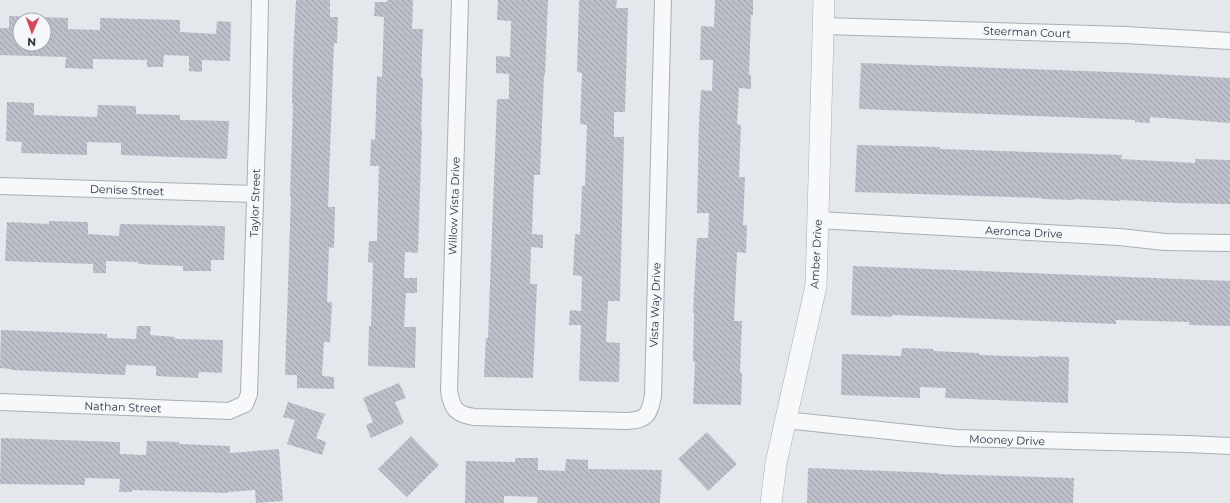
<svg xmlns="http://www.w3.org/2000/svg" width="1230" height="503" font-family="Montserrat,sans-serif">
<defs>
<pattern id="building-back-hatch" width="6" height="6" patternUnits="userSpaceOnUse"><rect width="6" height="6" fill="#bbc0ca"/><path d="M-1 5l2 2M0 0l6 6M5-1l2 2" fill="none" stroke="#989da6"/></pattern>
</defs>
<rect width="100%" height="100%" fill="#e4e7ec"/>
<g fill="url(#building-back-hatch)" fill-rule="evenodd">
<polygon points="296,0 330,0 330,17 338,17 337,43 334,43 328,207 335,207 334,248 329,247 327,302 332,302 330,342 324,342 322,376 334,377 334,389 297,388 297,375 285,375 291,197 290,197 293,104 292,104 293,56"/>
<polygon points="387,0 413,0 412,29 423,29 421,78 423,78 421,129 422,129 418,253 405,252 404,278 417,278 417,293 406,293 404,327 416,327 415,368 368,366 369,326 371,326 373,263 368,262 369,241 377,241 379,166 370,166 371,139 375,140 377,76 382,77 384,17 374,16 375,2 387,2"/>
<polygon points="498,0 548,0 545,75 544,75 540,175 534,175 532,234 543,235 543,248 531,247 530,284 537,284 533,378 484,377 486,338 488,338 497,99 509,99 509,74 496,73 496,56 510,57 511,21 497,20"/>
<polygon points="579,0 617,0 616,8 628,8 625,112 614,112 614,137 624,137 620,301 608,301 606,342 620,343 619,382 579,381 581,325 569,325 570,310 581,311 582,276 573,275 575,234 580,235 582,186 585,186 587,125 580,124 582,73 577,72"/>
<polygon points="715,0 753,0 753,15 751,15 749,75 751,75 751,89 739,88 737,124 741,125 739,177 745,177 743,225 747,225 746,253 737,252 734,321 742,321 740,373 742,373 741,405 693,404 695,362 693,362 694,313 693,313 697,238 708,238 709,213 697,213 699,123 701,90 712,91 713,60 700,60 701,26 714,27"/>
<path d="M9,16L68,18V29L100,30V18L180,20V32L216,34L217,21L231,22L230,61L202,60V72L189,71V56L164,55L163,67H147V60L93,59V69L65,68L66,57L0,55V28H9ZM20,20H44V44H20Z"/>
<polygon points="861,63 1138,73 1230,78 1230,123 1150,117 1150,123 1135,122 1135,120 859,109"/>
<polygon points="7,102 34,103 34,115 97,117 98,105 136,106 136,114 180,115 180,120 229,121 227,159 121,155 121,143 87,142 87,155 21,153 22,142 6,141"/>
<polygon points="857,145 940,147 940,149 1122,155 1121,159 1195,163 1195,159 1230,160 1230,204 1175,203 1120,200 1120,201 1075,199 1075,200 1042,199 1042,198 855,192"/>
<polygon points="49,221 88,222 88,234 119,236 120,224 225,226 224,260 211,260 211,271 183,271 183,266 138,264 138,262 106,261 106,273 93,273 93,264 5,261 7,222 49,224"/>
<polygon points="853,266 1230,281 1230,326 1189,325 1189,322 1116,320 1116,324 892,315 892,317 851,315"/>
<polygon points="137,326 151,326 150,335 175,337 175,339 223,340 222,373 199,372 198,378 156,376 156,366 126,365 125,375 11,370 11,369 0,368 1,330 107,334 107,338 136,339"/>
<polygon points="902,348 933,349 933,351 979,353 979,355 1038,357 1038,356 1069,357 1068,403 945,398 946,388 920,387 920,398 841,395 842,354 901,356"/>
<polygon points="399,383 406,398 395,402 404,423 371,438 366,425 373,422 363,398"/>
<polygon points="288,402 325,414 316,438 326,442 322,455 287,444 295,420 283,417"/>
<polygon points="707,432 737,464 708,491 678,459"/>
<polygon points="411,436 439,465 407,497 378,469"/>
<polygon points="1,438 120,442 120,454 146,455 147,441 179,442 179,444 230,446 230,453 279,449 283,501 256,503 255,490 228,492 228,493 132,490 132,492 119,492 120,479 85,478 85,485 0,484"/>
<polygon points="515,458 538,458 538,470 565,471 566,459 588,460 588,469 662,470 660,503 537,503 538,497 504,496 504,503 465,503 466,461 515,462"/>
<polygon points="808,468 938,473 938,474 1074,478 1073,503 807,503"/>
</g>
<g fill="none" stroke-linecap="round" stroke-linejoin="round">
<defs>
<g id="minor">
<path d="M460,0L449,391C452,408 455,414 474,417L627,421C647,420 649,415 653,396L663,0"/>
<polyline points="824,26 1125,35 1230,41"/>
<polyline points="0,186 255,194"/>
<polyline points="818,220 1119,237 1165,242 1230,243"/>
<polyline points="0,402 229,411 245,404 249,394 258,104 260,0"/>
<polyline points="785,420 956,438 1187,444 1230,446"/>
</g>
<polyline id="tertiary" points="771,503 776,463 816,286 824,0"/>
</defs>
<use href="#minor" stroke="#a9aeb7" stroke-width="18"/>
<use href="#tertiary" stroke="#a9aeb7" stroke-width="22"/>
<use href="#minor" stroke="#f7f8fa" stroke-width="16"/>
<use href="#tertiary" stroke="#f7f8fa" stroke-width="21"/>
</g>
<g text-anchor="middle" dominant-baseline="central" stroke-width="3.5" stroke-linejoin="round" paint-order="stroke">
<g font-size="11" fill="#2b3445" stroke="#f4f6f9">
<text transform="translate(1027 32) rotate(2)">Steerman Court</text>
<text transform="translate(127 190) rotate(2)">Denise Street</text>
<text transform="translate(255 203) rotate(-88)">Taylor Street</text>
<text transform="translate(454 206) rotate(-88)">Willow Vista Drive</text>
<text transform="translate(1024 232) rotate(3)">Aeronca Drive</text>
<text transform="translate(816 254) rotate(-87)">Amber Drive</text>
<text transform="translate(655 305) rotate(-88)">Vista Way Drive</text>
<text transform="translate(123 407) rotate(2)">Nathan Street</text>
<text transform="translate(1007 440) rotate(2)">Mooney Drive</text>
</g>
</g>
<g transform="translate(32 32) rotate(182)"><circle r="19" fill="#f4f6f9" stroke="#a4a8b1"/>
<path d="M0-3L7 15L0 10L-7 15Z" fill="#d1495b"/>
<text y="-6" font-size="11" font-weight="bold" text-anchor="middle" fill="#2b3445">N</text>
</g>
</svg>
